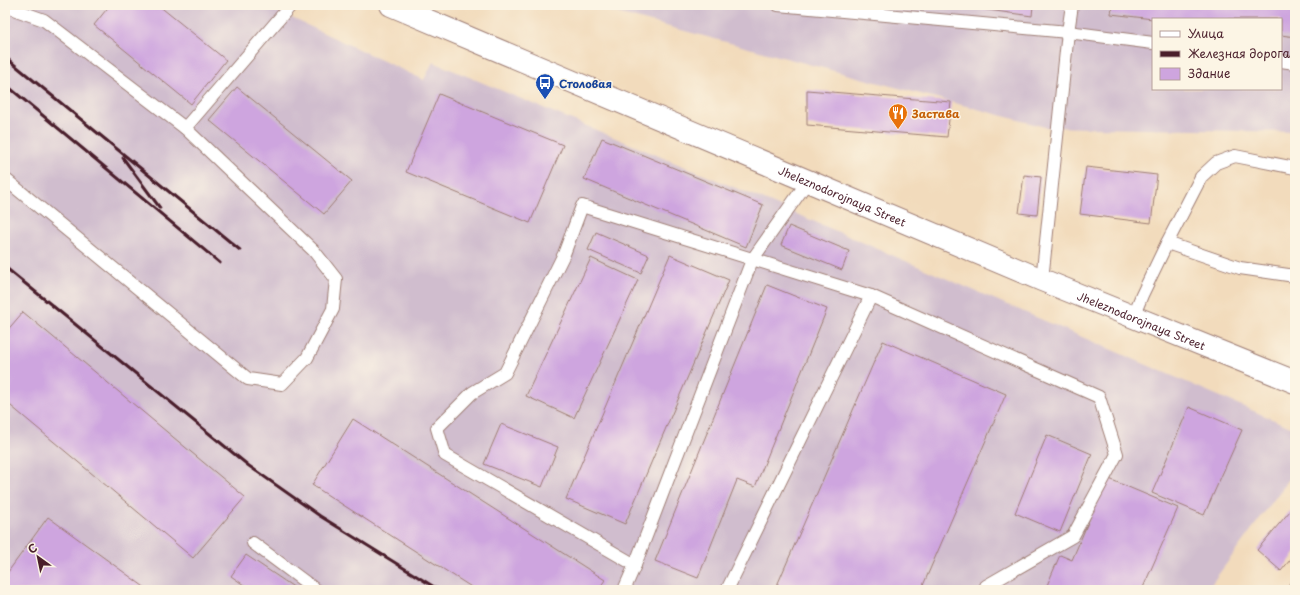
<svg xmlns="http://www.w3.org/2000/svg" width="1300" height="595" font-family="'Playpen Sans',sans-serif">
<rect width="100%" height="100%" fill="#fcf5e5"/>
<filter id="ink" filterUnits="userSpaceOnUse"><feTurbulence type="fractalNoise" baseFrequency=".025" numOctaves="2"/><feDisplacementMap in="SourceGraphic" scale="8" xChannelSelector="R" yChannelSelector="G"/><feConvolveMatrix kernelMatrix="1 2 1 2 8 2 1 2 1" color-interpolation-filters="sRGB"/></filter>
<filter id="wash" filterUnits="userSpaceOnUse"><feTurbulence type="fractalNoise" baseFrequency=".012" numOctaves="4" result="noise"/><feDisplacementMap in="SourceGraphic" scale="16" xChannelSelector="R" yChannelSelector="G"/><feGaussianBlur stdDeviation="0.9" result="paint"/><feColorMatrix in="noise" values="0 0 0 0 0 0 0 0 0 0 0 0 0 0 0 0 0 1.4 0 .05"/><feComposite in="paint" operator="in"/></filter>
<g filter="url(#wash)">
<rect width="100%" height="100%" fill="#f2dbbc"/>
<g fill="#d0bdce" fill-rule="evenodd">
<polygon points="5,5 264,5 424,80 433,62 762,199 1295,429 1295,471 1207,590 5,590"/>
<path d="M587,5H1295V132L1045,127ZM1153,19H1281V89H1153Z"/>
</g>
<g id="blocks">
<g fill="#cea5df">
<polygon points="110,5 158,5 226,60 191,104 94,25"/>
<polygon points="951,5 1033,5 1032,16"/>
<polygon points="1112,5 1295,5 1295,37 1281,35 1281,19 1153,19 1111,14"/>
<polygon points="237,87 352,181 324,214 209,120"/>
<polygon points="807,90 951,102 947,137 807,125"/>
<polygon points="439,94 563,145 530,223 406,172"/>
<polygon points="602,138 763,205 746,247 584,179"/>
<polygon points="1086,167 1157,175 1151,223 1080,214"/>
<polygon points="1024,175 1041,177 1037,215 1019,213"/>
<polygon points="789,226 849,251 842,270 781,245"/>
<polygon points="596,232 649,255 641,273 588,250"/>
<polygon points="670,255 729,280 625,524 566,499"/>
<polygon points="591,258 638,280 574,418 526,396"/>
<polygon points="767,285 827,309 755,487 737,480 698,578 655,561"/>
<polygon points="23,312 245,497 193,558 5,401 5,333"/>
<polygon points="883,341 1006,394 921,590 775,590"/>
<polygon points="1189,407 1242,430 1204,515 1152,493"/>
<polygon points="353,419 605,580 598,590 476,590 312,485"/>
<polygon points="501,424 558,447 542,487 484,464"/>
<polygon points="1047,435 1092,454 1060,532 1015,513"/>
<polygon points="1107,478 1178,508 1142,590 1045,590 1060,555 1072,560"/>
<polygon points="1290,511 1295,516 1295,554 1281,571 1257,550"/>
<polygon points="48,517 147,589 146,590 5,590 5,576"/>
<polygon points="246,555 298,590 251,590 231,576"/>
</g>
</g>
</g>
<g filter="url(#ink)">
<use href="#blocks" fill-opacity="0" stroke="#9e7d74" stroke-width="1"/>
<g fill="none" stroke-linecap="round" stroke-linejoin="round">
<defs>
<g id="lane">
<polyline points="778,5 1068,32 1153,43"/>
<polyline points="5,6 44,20 185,128 291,5"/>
<polyline points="1281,61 1295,63"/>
<polyline points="5,179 248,379 282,384 307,358 333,309 336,279 314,251 185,128"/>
<polyline points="1167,243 1240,268 1295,276"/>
<polyline points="1042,280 1068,32 1072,5"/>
<polyline points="871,296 1099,397 1117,454 1073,536 986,586"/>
<polyline points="1133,317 1142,295 1167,243 1201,177 1216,163 1235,156 1295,168"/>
<polyline points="253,543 316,590"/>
<polyline points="635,565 445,455 437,428 472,393 505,373 564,254 582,206 871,296 727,590"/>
<polyline points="624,590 635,565 752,260 808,181"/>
</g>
<g id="secondary">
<path id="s1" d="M391,5L1042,280L1295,382"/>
</g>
</defs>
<use href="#lane" stroke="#9e7d74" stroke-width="14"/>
<use href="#secondary" stroke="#9e7d74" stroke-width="24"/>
<polyline stroke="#9e7d74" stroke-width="2.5" stroke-dasharray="3 3" stroke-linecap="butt" points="1286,590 1295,577"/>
<use href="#lane" stroke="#fff" stroke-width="12"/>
<use href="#secondary" stroke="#fff" stroke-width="22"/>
<g stroke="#4a1f2b" stroke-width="3">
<polyline points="5,57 240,250"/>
<polyline points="5,84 220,263"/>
<polyline points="123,158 160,208"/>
<polyline points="5,267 249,466 320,516 439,590"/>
</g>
</g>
</g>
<defs>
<symbol id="bus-pin" viewBox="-11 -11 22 30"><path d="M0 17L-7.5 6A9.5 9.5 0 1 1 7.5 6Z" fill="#1a4fb4" stroke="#fcf5e5"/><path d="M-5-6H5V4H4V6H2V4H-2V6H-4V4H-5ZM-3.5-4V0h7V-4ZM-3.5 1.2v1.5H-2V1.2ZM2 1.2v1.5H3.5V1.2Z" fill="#fff"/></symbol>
<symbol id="restaurant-pin" viewBox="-11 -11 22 30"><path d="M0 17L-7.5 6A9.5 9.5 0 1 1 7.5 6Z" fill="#e8710a" stroke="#fcf5e5"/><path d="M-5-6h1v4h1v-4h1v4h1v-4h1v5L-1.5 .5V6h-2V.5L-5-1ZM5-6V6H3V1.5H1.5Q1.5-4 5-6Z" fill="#fff"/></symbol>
</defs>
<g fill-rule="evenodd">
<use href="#bus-pin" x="534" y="72" width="22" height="30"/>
<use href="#restaurant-pin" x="887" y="102" width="22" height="30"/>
</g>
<g text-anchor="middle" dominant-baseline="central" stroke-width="3" stroke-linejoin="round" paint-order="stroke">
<g font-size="11" font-weight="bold" fill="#164399" stroke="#fcf5e5" text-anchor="start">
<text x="559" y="83">Столовая</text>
</g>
<g font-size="11" font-weight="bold" fill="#c56008" stroke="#fcf5e5" text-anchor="start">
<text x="912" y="113">Застава</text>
</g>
<g font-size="11" fill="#4a1f2b" stroke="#fcf5e5">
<text stroke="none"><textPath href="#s1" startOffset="490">Jheleznodorojnaya Street</textPath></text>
<text stroke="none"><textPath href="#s1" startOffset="814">Jheleznodorojnaya Street</textPath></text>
</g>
</g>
<rect width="1300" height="595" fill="none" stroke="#fcf5e5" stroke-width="20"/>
<rect x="1152" y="18" width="130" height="72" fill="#fcf5e5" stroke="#b59f9b"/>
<rect x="1160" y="31" width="20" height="6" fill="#ffffff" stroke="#b59f9b"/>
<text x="1188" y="38" font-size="12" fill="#4a1f2b">Улица</text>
<rect x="1160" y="51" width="20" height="6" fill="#4a1f2b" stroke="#b59f9b"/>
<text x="1188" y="58" font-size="12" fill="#4a1f2b">Железная дорога</text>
<rect x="1160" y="68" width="20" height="12" fill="#cea5df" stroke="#b59f9b"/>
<text x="1188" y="78" font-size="12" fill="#4a1f2b">Здание</text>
<g transform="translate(38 557) rotate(327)" stroke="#fcf5e5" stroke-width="3" paint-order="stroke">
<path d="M0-3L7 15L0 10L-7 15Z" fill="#4a1f2b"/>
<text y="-6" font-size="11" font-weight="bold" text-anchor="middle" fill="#4a1f2b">С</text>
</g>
</svg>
